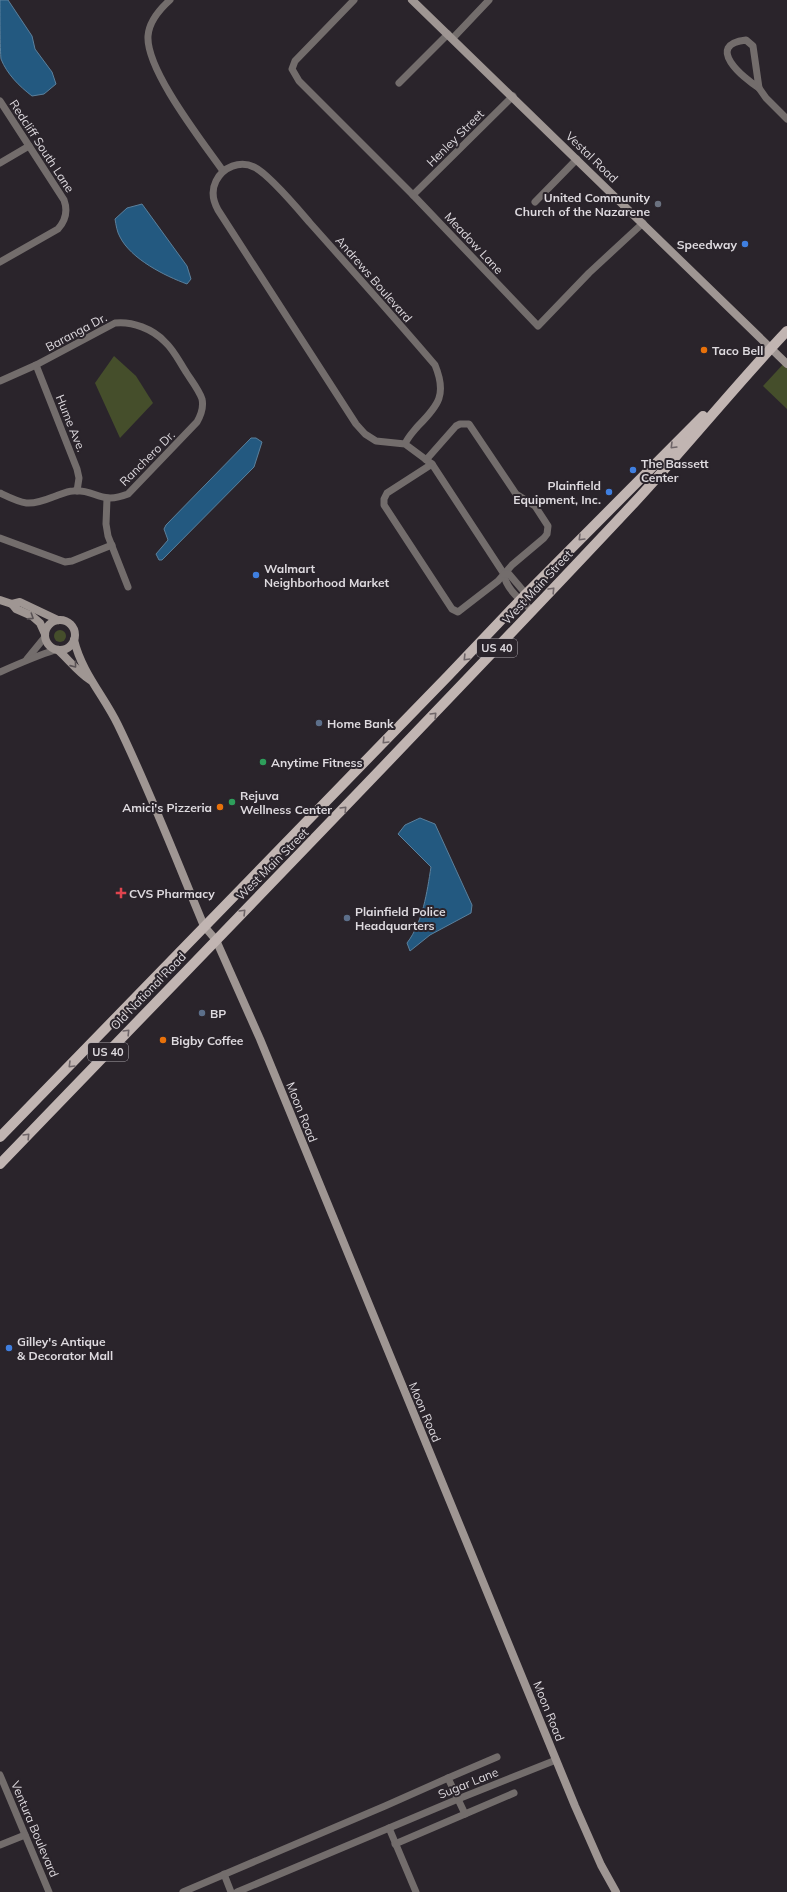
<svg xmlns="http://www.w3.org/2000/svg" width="787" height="1892" font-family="Mulish,sans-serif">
<rect width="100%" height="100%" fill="#2a242b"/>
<g fill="#454e2b">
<polygon points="114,356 136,376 153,403 120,438 95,383"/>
<polygon points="787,360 787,409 763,386"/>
<circle cx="60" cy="636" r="6"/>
</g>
<g fill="#235980" stroke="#5b809c">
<path d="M0,0H8L32,36L35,49L52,72L56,84L44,94L32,96C19,86 7,74 1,59C0,50 0,11 0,0Z"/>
<path d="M142,204L187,266L191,279L187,284C165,276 131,259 120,237C117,232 116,225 115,219L127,208Z"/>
<polygon points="251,438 256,438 262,442 254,467 162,560 159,560 156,554 168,540 164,529 166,525"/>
<path d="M420,818L435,824L472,905L471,913L430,935L410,951L407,943C423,922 427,892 431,867L398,834L405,825Z"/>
</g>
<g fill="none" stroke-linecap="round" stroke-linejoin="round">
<g stroke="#736d6c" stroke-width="7">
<path d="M170,0C160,9 149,22 148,36C146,70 202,141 223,171"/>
<polyline points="354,0 295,61 292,69 299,81 413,195 538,326 589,273 643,223"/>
<polyline points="453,38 489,0"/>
<path d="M746,40L753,46L759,88C743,78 704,45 746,40Z"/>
<polyline points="399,83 448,34"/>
<polyline points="759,88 766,98 787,119"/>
<path d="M0,101L64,200C68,211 66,220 58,229L0,262"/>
<polyline points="0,163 29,146"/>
<polyline points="413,195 513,96"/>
<polyline points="535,202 577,159"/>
<polyline points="36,365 77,469 79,478 77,491"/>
<path d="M0,381L36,365L115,323C132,321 153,329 165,342C174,350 180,363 186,372C191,380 199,390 202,399C204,408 201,415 197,422L128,494C100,505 96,489 73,491C67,491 59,495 53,497C28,507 23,504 0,493"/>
<path d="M405,444C408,437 413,432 418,426C439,405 447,394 435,365C394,317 352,270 310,223C298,209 269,174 254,167C240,160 223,167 216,181C211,191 213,201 218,210L356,424L365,434L376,441L405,444L432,464L504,574C505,588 522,602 533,611"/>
<polyline points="426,460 456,426 460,424 469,424 516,494 535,506 548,526 547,534 544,538 512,565 498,581 458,612 452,609 384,505 384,499 387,493 432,464"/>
<polyline points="107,499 106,524 108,536 128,587"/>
<polyline points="0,538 65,562 72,561 112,545"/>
<polyline points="504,574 509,574 526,594"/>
<polyline points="27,659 45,637"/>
<path d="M0,672C18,664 36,656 55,650"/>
<polyline points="0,1775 49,1892"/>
<polyline points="465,1814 514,1793"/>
<polyline points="389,1828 416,1892"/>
<polyline points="395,1844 465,1814 448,1778 497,1757"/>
<polyline points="0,1845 25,1835"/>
<polyline points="224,1874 231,1892"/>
<polyline points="183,1892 385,1806 448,1778"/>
<polyline points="237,1892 458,1799 556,1760"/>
</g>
<g stroke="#9f9693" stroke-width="8">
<polyline points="412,0 787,364"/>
<polyline points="0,600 12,604 16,609 32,616 40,623 45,634"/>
<polyline points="12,604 20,602 58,620"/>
<circle cx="60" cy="635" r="15"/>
<path d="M74,640C82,673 104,696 118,725C150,791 176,859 204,926L216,940L260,1039L575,1806L601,1865L616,1892"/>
<path d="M58,650C69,660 78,672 90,680"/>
</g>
<g stroke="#c1b5b2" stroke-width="10">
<polyline points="0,1137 448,676 526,594 703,416"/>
<path d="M0,1164C212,944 425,726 634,503C686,447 734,387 787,331"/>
</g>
</g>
<defs><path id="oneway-chevron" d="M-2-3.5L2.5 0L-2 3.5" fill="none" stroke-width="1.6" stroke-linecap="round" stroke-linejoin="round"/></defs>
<g stroke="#6e6568">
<use href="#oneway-chevron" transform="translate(673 446) rotate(135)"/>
<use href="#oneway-chevron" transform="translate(581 538) rotate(135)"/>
<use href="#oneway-chevron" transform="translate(552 590) rotate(-47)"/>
<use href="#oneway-chevron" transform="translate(466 658) rotate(134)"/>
<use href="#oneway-chevron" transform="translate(434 715) rotate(-46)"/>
<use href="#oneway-chevron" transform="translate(385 741) rotate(134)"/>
<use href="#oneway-chevron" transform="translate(344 809) rotate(-46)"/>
<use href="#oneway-chevron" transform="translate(243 912) rotate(-45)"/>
<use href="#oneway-chevron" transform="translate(127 1032) rotate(-46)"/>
<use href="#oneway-chevron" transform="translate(71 1065) rotate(135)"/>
<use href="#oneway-chevron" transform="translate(27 1136) rotate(-46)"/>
</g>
<g stroke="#595255">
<use href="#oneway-chevron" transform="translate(31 617) rotate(33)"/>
<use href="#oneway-chevron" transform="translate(74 665) rotate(51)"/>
</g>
<circle fill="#6b7280" stroke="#2a242b" stroke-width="1.5" cx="658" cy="204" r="4"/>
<g fill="#3f7fe0" stroke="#2a242b" stroke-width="1.5">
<circle cx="745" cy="244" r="4"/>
<circle cx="633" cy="470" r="4"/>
<circle cx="609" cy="492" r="4"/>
<circle cx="256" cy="575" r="4"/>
<circle cx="9" cy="1348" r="4"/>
</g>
<g fill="#e8710a" stroke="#2a242b" stroke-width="1.5">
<circle cx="704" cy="350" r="4"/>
<circle cx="220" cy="807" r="4"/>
<circle cx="163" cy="1040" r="4"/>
</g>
<g fill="#5c6f8a" stroke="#2a242b" stroke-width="1.5">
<circle cx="319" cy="723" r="4"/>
<circle cx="347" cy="918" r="4"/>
<circle cx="202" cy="1013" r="4"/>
</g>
<g fill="#2e9e5b" stroke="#2a242b" stroke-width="1.5">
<circle cx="263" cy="762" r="4"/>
<circle cx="232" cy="802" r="4"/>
</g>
<path fill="#e0444e" stroke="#2a242b" stroke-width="1.5" d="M119 887h4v4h4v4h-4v4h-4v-4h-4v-4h4z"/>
<g text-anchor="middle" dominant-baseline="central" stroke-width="4" stroke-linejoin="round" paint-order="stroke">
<g fill="#2a242b" stroke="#a8a3a9" stroke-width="1">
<rect x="477" y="639" width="40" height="18" rx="3"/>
<rect x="88" y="1043" width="40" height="18" rx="3"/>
</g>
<g font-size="11" font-weight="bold" fill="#dedadf">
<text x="497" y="648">US 40</text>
<text x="108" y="1052">US 40</text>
</g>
<g font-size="12" fill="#dedadf" stroke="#2a242b">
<text transform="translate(455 138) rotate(-45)">Henley Street</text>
<text transform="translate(42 146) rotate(57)">Redcliff South Lane</text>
<text transform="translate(592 157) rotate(44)">Vestal Road</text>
<text transform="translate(474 243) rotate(47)">Meadow Lane</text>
<text transform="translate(374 279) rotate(49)">Andrews Boulevard</text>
<text transform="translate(76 332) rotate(-28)">Baranga Dr.</text>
<text transform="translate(71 423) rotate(68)">Hume Ave.</text>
<text transform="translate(147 458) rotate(-45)">Ranchero Dr.</text>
<text transform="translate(537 587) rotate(-47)">West Main Street</text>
<text transform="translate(272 864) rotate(-45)">West Main Street</text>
<text transform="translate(148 991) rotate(-46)">Old National Road</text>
<text transform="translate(302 1112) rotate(68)">Moon Road</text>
<text transform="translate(425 1412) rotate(67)">Moon Road</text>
<text transform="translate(549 1711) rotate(68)">Moon Road</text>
<text transform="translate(468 1783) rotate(-22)">Sugar Lane</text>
<text transform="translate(35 1829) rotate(67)">Ventura Boulevard</text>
</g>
<g font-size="12" font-weight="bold" fill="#dedadf" stroke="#2a242b" text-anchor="start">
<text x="650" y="197" text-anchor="end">United Community<tspan x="650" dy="14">Church of the Nazarene</tspan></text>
<text x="737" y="244" text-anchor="end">Speedway</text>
<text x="712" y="350">Taco Bell</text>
<text x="641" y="463">The Bassett<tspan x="641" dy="14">Center</tspan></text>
<text x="601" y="485" text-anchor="end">Plainfield<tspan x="601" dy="14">Equipment, Inc.</tspan></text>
<text x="264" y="568">Walmart<tspan x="264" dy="14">Neighborhood Market</tspan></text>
<text x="327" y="723">Home Bank</text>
<text x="271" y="762">Anytime Fitness</text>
<text x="240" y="795">Rejuva<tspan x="240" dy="14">Wellness Center</tspan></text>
<text x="212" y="807" text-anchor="end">Amici's Pizzeria</text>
<text x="129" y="893">CVS Pharmacy</text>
<text x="355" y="911">Plainfield Police<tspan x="355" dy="14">Headquarters</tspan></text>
<text x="210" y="1013">BP</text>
<text x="171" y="1040">Bigby Coffee</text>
<text x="17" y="1341">Gilley's Antique<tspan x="17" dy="14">&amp; Decorator Mall</tspan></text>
</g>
</g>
</svg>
